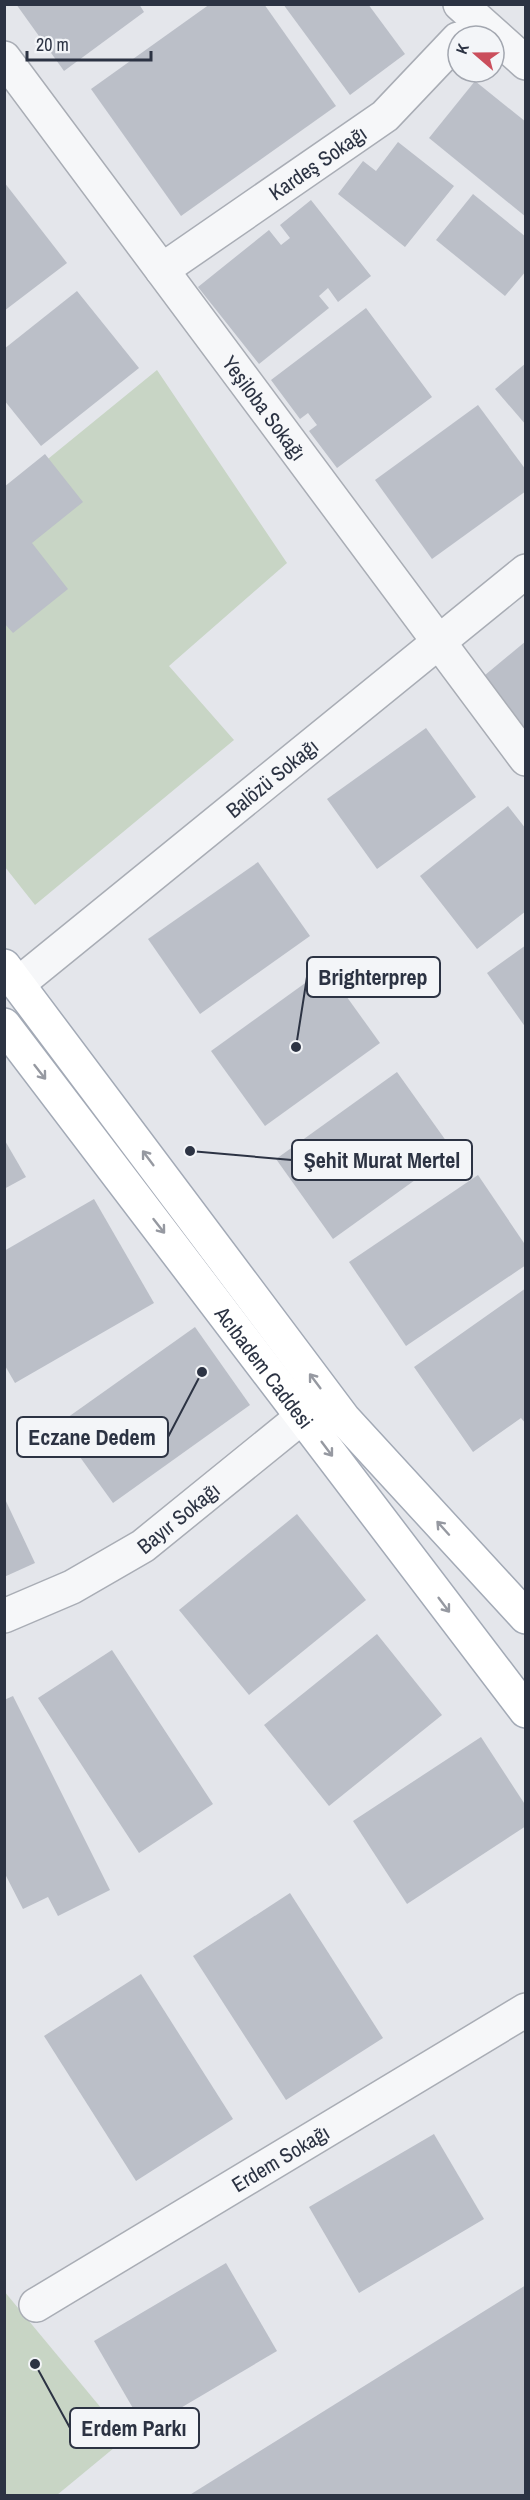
<svg xmlns="http://www.w3.org/2000/svg" width="530" height="2500" font-family="'Archivo Narrow',sans-serif">
<rect width="100%" height="100%" fill="#e4e6eb"/>
<g fill="#c8d5c5">
<polygon points="157,370 287,563 169,666 234,740 35,905 5,867 5,494"/>
<polygon points="4,2291 126,2438 57,2495 5,2495"/>
</g>
<g fill="#bbbfc8">
<polygon points="16,4 139,4 144,12 64,71"/>
<polygon points="210,4 264,4 336,106 181,216 91,89"/>
<polygon points="283,4 368,4 405,54 350,95"/>
<polygon points="475,81 526,122 526,217 429,138"/>
<polygon points="398,142 454,186 405,247 338,194 363,161 376,171"/>
<polygon points="4,182 67,263 4,311"/>
<polygon points="473,194 526,237 526,271 505,296 436,240"/>
<polygon points="311,200 371,276 338,302 328,288 319,296 329,308 259,364 198,287 269,230 281,245 290,238 280,225"/>
<polygon points="77,291 139,368 41,446 4,400 4,349"/>
<polygon points="366,308 432,397 337,468 309,431 317,425 308,413 300,419 271,380"/>
<polygon points="526,363 526,425 495,389"/>
<polygon points="478,405 526,470 526,491 432,559 375,480"/>
<polygon points="45,454 83,502 32,543 68,589 13,633 4,623 4,487"/>
<polygon points="526,641 526,735 479,680"/>
<polygon points="426,728 476,797 377,869 327,799"/>
<polygon points="508,806 526,829 526,911 477,949 420,876"/>
<polygon points="258,862 310,936 200,1014 148,939"/>
<polygon points="526,945 526,1028 487,973"/>
<polygon points="326,968 380,1043 265,1126 211,1051"/>
<polygon points="397,1072 454,1152 333,1239 276,1159"/>
<polygon points="4,1139 26,1177 4,1189"/>
<polygon points="478,1175 526,1246 526,1265 406,1346 349,1262"/>
<polygon points="94,1199 154,1303 15,1383 4,1364 4,1251"/>
<polygon points="526,1288 526,1424 521,1418 473,1452 414,1367"/>
<polygon points="195,1327 250,1405 113,1503 57,1425"/>
<polygon points="4,1497 35,1563 4,1577"/>
<polygon points="297,1514 366,1600 249,1695 179,1610"/>
<polygon points="377,1634 442,1715 329,1806 264,1725"/>
<polygon points="112,1650 213,1804 139,1853 38,1698"/>
<polygon points="13,1696 110,1890 58,1916 48,1897 23,1909 4,1872 4,1700"/>
<polygon points="481,1737 526,1806 526,1826 407,1904 353,1821"/>
<polygon points="290,1893 383,2038 286,2100 193,1956"/>
<polygon points="141,1974 233,2119 136,2181 44,2036"/>
<polygon points="434,2134 484,2219 359,2293 309,2207"/>
<polygon points="226,2263 277,2351 145,2429 94,2341"/>
<polygon points="526,2285 526,2496 188,2496"/>
</g>
<g fill="none" stroke-linecap="round" stroke-linejoin="round">
<defs>
<g id="street">
<polyline points="460,4 526,63"/>
<path id="s1" d="M4,58L526,759"/>
<path id="s2" d="M162,270L385,116L458,39"/>
<path id="s3" d="M18,984L526,571"/>
<path id="s4" d="M4,1616L72,1587L143,1546L302,1417L330,1418"/>
<path id="s5" d="M36,2305L526,2010"/>
</g>
<g id="primary">
<polyline points="4,966 344,1419 526,1617"/>
<path id="s6" d="M4,1025L526,1711"/>
</g>
</defs>
<use href="#street" stroke="#a9adb5" stroke-width="36"/>
<use href="#primary" stroke="#a3aab6" stroke-width="36"/>
<use href="#street" stroke="#f6f7f9" stroke-width="33"/>
<use href="#primary" stroke="#fff" stroke-width="33"/>
</g>
<defs><path id="oneway-shaft" d="M-6 0H5M1.5-3L5.5 0L1.5 3" fill="none" stroke-width="1.6" stroke-linecap="round" stroke-linejoin="round" transform="scale(1.5)"/></defs>
<g stroke="#9699a1">
<use href="#oneway-shaft" transform="translate(40 1072) rotate(52)"/>
<use href="#oneway-shaft" transform="translate(148 1158) rotate(-127)"/>
<use href="#oneway-shaft" transform="translate(159 1226) rotate(52)"/>
<use href="#oneway-shaft" transform="translate(315 1381) rotate(-127)"/>
<use href="#oneway-shaft" transform="translate(327 1449) rotate(53)"/>
<use href="#oneway-shaft" transform="translate(443 1528) rotate(-132)"/>
<use href="#oneway-shaft" transform="translate(444 1605) rotate(53)"/>
</g>
<g text-anchor="middle" dominant-baseline="central" stroke-width="6" stroke-linejoin="round" paint-order="stroke">
<g font-size="21" fill="#2c3343" stroke="#f3f5f8">
<text stroke="none"><textPath href="#s2" startOffset="189">Kardeş Sokağı</textPath></text>
<text stroke="none"><textPath href="#s1" startOffset="436">Yeşiloba Sokağı</textPath></text>
<text stroke="none"><textPath href="#s3" startOffset="327">Balözü Sokağı</textPath></text>
<text stroke="none"><textPath href="#s6" startOffset="430">Acıbadem Caddesi</textPath></text>
<text stroke="none"><textPath href="#s4" startOffset="201">Bayır Sokağı</textPath></text>
<text stroke="none"><textPath href="#s5" startOffset="285">Erdem Sokağı</textPath></text>
</g>
</g>
<path fill="none" stroke="#2c3343" stroke-width="2" d="M296 1047L307 977M190 1151L292 1160M202 1372L168 1437M35 2364L70 2428"/>
<g fill="#2c3343" stroke="#f3f5f8" stroke-width="2">
<circle cx="296" cy="1047" r="6"/>
<circle cx="190" cy="1151" r="6"/>
<circle cx="202" cy="1372" r="6"/>
<circle cx="35" cy="2364" r="6"/>
</g>
<g fill="#f3f5f8" stroke="#2c3343" stroke-width="2">
<rect x="307" y="957" width="133" height="40" rx="6"/>
<rect x="292" y="1140" width="180" height="40" rx="6"/>
<rect x="17" y="1417" width="151" height="40" rx="6"/>
<rect x="70" y="2408" width="129" height="40" rx="6"/>
</g>
<g font-size="22" text-anchor="middle" font-weight="bold" fill="#2c3343">
<text x="373" y="985">Brighterprep</text>
<text x="382" y="1168">Şehit Murat Mertel</text>
<text x="92" y="1445">Eczane Dedem</text>
<text x="134" y="2436">Erdem Parkı</text>
</g>
<rect width="530" height="2500" fill="none" stroke="#2c3343" stroke-width="12"/>
<g transform="translate(476 54) rotate(290)"><circle r="28" fill="#f3f5f8" stroke="#a3a7b0" stroke-width="1.5"/>
<path d="M0-4.5L10 22L0 15L-10 22Z" fill="#ca4e5c"/>
<text y="-9" font-size="16" font-weight="bold" text-anchor="middle" fill="#2c3343">K</text>
</g>
<path d="M27 51v9h124v-9" fill="none" stroke="#2c3343" stroke-width="3"/>
<text x="36" y="51" font-size="18" fill="#2c3343" stroke="#f3f5f8" stroke-width="4.5" paint-order="stroke">20 m</text>
</svg>
